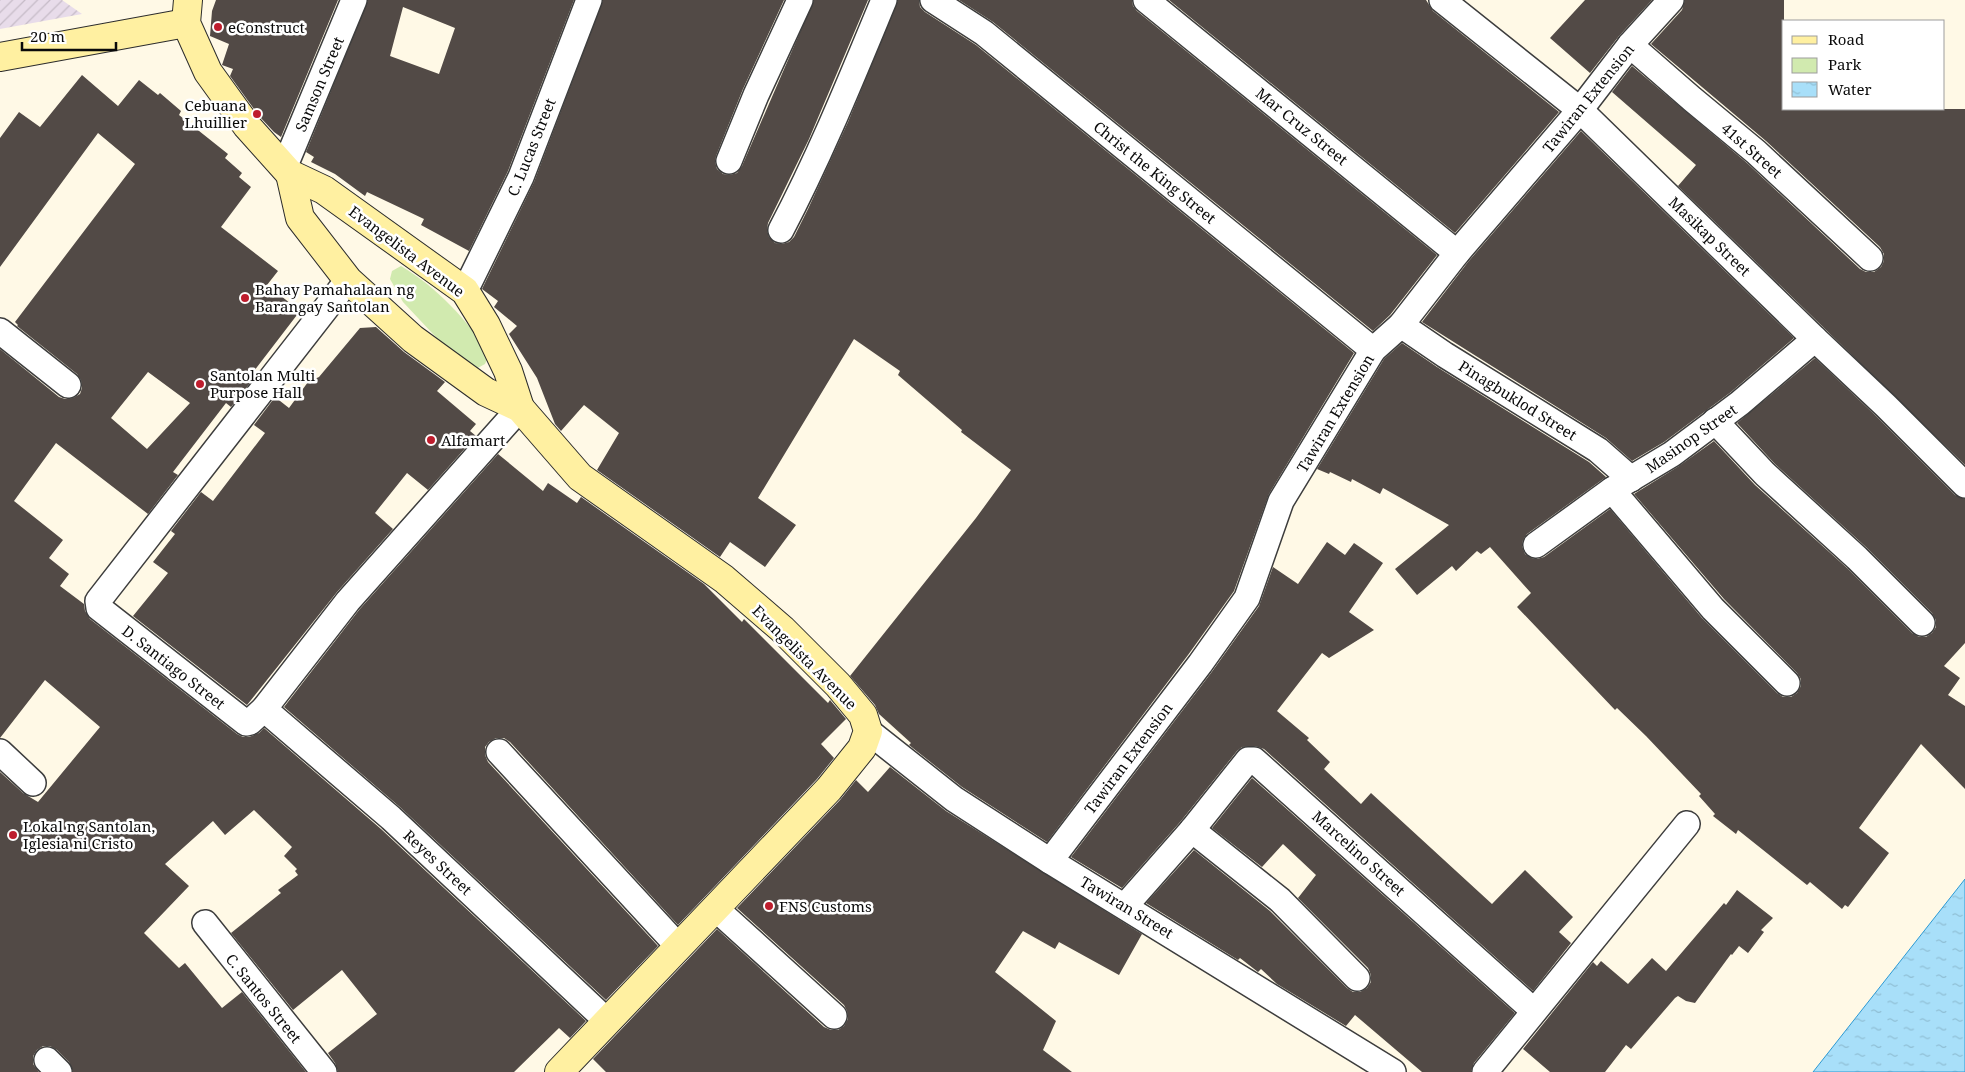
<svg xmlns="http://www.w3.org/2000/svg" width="1965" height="1072" font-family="'Noto Serif',serif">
<defs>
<pattern id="industrial-furrows" width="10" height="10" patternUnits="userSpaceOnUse" patternTransform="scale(1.25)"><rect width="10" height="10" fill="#e8dcea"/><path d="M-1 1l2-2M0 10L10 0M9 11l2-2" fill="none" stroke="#c6bbc7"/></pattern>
<pattern id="water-ripples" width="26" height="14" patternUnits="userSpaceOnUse" patternTransform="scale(1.25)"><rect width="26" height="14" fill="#a8dff9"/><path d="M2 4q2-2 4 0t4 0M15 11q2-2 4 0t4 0" fill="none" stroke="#8fbed4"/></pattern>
</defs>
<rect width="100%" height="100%" fill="#fff9e6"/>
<polygon fill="url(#industrial-furrows)" points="0,0 62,0 82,14 0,29"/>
<path fill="#d1eaaf" d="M401,266C438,288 465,319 490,353L485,364L474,370L463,366L403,302L390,279L392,271Z"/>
<polygon fill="url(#water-ripples)" stroke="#2c99d3" points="1965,879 1965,1072 1813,1072"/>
<g fill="#524a46" fill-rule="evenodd">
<polygon points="216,0 338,0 281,137 274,132 259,116 230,76 233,69 222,65 229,44 210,36 212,11"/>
<path d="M368,0H574L508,171L469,251L421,225L424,219L367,192L365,196L335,174L311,162L314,157L306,152ZM403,7L455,28L439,74L390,56Z"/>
<polygon points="603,0 784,0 743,89 716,156 715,162 717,169 723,174 730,175 737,173 742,166 814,0 868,0 809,139 768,223 767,230 769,237 775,243 782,244 789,242 794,237 808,209 848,122 898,0 919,0 920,7 925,12 976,45 1354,353 1269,494 1234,591 1188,655 1047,842 962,787 909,745 911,743 879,714 875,705 850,676 976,518 1011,470 961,432 962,430 898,375 900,371 854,339 758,498 796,525 765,567 730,542 720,557 597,470 619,433 584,405 561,431 555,424 537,378 509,334 517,326 494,307 498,301 482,289 534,182"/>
<polygon points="959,0 1132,0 1133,6 1137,11 1437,255 1390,315 1373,331 993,22"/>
<polygon points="1169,0 1426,0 1433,11 1559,112 1455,233"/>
<polygon points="1585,0 1652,0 1619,36 1590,73 1550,38"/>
<polygon points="1685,0 1784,0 1784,109 1965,109 1965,465 1678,186 1696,165 1612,92 1632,66 1747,163 1860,269 1866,272 1874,272 1881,267 1884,261 1884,254 1880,247 1766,141 1651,44 1682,10"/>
<path d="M82,75L118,106L139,80L158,95L160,93L181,111L179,115L228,154L225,158L242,173L239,177L251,187L221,227L278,271L267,285L300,311L251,375L254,378L231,407L226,403L173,472L178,475L148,514L56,443L14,501L63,540L49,558L69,574L60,586L84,604L85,611L90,619L237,734L243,737H249L259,733L264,728L381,829L586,1021L570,1038L559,1028L514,1072H338L335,1063L328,1053L377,1014L342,970L293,1010L231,933L281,893L278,890L298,875L295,871L297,869L284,856L292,847L254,810L225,835L213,821L165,864L189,886L144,933L179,968L185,963L222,1008L242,992L306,1072H73L69,1062L57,1050L50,1046H43L37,1050L33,1056V1064L39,1072H0V772L23,793L38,802L100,727L45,680L0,738V349L59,397L65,399L73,398L80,394L82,388L81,380L77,374L17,326L18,325L15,322L135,164L98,133L0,267V138L19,112L40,127ZM148,372L190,403L147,449L111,418Z"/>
<polygon points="1581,131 1794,338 1731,392 1664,442 1632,461 1606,438 1422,322 1468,262"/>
<polygon points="376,327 404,352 445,382 437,391 476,424 470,431 476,436 428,490 407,473 375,513 393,529 337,592 247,705 133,616 168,573 153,562 175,534 171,531 201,492 213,501 265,433 254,425 275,397 289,408 308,382 319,377 360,328"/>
<polygon points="1402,343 1437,367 1589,462 1606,477 1527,534 1523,540 1522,546 1525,554 1531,558 1537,559 1544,557 1610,509 1702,618 1777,693 1783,697 1791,697 1797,693 1801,686 1801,679 1797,673 1724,599 1634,494 1679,466 1714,441 1755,485 1847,568 1912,633 1919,637 1926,637 1932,633 1936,627 1936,620 1932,613 1867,548 1775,464 1737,423 1815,358 1876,416 1955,495 1965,499 1965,643 1944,666 1960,678 1948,695 1965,706 1965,789 1921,744 1859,828 1889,853 1848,907 1845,905 1842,909 1810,882 1807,885 1738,830 1736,834 1713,816 1715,814 1699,796 1701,794 1646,736 1617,708 1615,710 1517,607 1531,593 1490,547 1481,554 1477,551 1456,571 1452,566 1417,595 1395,569 1449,525 1383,488 1380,494 1352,479 1351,482 1330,472 1329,474 1317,469 1384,359"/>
<polygon points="498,454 543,491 548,483 577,503 581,497 704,584 742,622 744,619 828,703 830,700 846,719 821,744 834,758 817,779 678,925 510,742 504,738 496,738 489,742 485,747 485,755 488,762 658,946 606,1000 401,808 284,707 359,610"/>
<polygon points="1327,542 1345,555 1354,543 1383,563 1349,612 1374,630 1329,658 1322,653 1277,711 1309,738 1307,740 1330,762 1324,769 1361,804 1371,793 1492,904 1525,870 1573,917 1559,932 1571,943 1533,991 1264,749 1255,746 1242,747 1237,751 1181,821 1122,888 1071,857 1211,673 1259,606 1273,567 1298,584"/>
<polygon points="890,767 946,811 1142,934 1119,975 1059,942 1055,949 1023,931 995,972 1056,1021 1043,1050 1072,1072 606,1072 593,1059 717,929 824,1027 831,1030 838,1030 844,1026 848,1019 847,1011 844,1005 737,908 840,800 856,780 868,792"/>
<polygon points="1252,778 1515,1013 1474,1063 1471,1072 1422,1072 1355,1015 1346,1026 1277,984 1261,969 1258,972 1240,958 1238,960 1146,903 1194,850 1270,911 1347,988 1353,992 1360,992 1367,988 1371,982 1371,975 1368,968 1298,898 1316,875 1283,844 1262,867 1212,828"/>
<polygon points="1737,890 1773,918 1761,930 1764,932 1748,953 1739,946 1732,955 1731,954 1695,1003 1686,1001 1678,996 1675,998 1631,1049 1626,1045 1605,1072 1550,1072 1523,1049 1593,962 1597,966 1601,961 1628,984 1652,958 1666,971 1724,903 1726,905"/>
</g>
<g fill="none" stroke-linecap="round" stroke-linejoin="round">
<defs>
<g id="street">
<polyline points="933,0 984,33 1373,350"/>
<polyline points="1146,0 1457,253"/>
<polyline points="1442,0 1580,110 1815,339 1886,406 1965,485"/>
<polyline points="1630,45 1692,99 1756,152 1870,258"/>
<polyline points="729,161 756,95 800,0"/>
<polyline points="284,168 354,0"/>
<path d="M781,230C820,156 852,77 884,0"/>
<polyline points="348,280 98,601 99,608 246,723 250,722 264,709 348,601 520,408"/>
<polyline points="465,291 521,177 589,0"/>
<polyline points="1401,325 1445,355 1598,450 1631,479"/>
<polyline points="0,331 68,385"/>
<polyline points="1715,421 1765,474 1857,558 1922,623"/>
<polyline points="1612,490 1713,609 1787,683"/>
<polyline points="1536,545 1612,490 1672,454 1740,403 1815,339"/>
<polyline points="264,709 391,818 607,1021"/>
<polyline points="868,731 954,799 1050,861 1393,1072"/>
<polyline points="0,752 33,783"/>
<polyline points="499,752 678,946"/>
<polyline points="1192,830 1280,900 1357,978"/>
<polyline points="1050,861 1200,664 1247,598 1281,501 1373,350 1401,325 1457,253 1580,110 1630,45 1671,0"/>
<polyline points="1125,906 1192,830 1248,760 1254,760 1534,1011"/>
<polyline points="715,908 834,1016"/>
<polyline points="205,923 324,1072"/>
<polyline points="47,1060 59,1072"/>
<polyline points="1485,1072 1687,824"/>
</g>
<g id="secondary">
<polyline points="188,0 186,23 208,72 247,126 290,174 324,190 465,291 486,325 508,371 520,408"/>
<polyline points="0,57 186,23"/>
<polyline points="290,174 300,218 348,280 413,339 486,392 520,408 580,477 724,579 782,629 838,685 863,715 868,731 862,748 829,789 559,1072"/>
</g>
</defs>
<use href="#street" stroke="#3d3d3d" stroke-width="28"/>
<use href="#secondary" stroke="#2c2c2c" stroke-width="30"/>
<use href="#street" stroke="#fff" stroke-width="25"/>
<use href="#secondary" stroke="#fff0a1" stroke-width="28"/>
</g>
<g fill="#be1d2d" stroke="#fff" stroke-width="2">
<circle cx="218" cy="27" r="5"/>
<circle cx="257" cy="114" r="5"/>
<circle cx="245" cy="298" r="5"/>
<circle cx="200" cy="384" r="5"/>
<circle cx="431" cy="440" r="5"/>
<circle cx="13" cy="835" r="5"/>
<circle cx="769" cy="906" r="5"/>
</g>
<g text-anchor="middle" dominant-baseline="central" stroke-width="5" stroke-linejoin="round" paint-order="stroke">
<g font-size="15" fill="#0a0a0a" stroke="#fff" text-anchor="start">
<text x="228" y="27">eConstruct</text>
<text x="247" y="105" text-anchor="end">Cebuana<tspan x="247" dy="17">Lhuillier</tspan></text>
<text x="255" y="289">Bahay Pamahalaan ng<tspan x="255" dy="17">Barangay Santolan</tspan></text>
<text x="210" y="375">Santolan Multi<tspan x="210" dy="17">Purpose Hall</tspan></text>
<text x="441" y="440">Alfamart</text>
<text x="23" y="826">Lokal ng Santolan,<tspan x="23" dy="17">Iglesia ni Cristo</tspan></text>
<text x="779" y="906">FNS Customs</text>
</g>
<g font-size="15" fill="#0a0a0a" stroke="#fff">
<text transform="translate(319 84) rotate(-67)">Samson Street</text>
<text transform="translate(1588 98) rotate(-51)">Tawiran Extension</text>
<text transform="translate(1302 126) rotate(39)">Mar Cruz Street</text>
<text transform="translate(531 147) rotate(-68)">C. Lucas Street</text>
<text transform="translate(1752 150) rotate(41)">41st Street</text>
<text transform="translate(1155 172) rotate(39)">Christ the King Street</text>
<text transform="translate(1710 236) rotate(44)">Masikap Street</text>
<text transform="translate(407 251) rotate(37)">Evangelista Avenue</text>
<text transform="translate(1518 400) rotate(32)">Pinagbuklod Street</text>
<text transform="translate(1335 413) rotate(-59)">Tawiran Extension</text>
<text transform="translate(1691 438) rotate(-35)">Masinop Street</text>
<text transform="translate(805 657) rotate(45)">Evangelista Avenue</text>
<text transform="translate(174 667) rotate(38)">D. Santiago Street</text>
<text transform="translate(1128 758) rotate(-53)">Tawiran Extension</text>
<text transform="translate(1359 853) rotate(42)">Marcelino Street</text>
<text transform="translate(438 862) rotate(43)">Reyes Street</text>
<text transform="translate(1127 907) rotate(31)">Tawiran Street</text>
<text transform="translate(264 998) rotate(51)">C. Santos Street</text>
</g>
</g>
<rect x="1782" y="20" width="162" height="90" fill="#ffffff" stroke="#9d9d9d"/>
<rect x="1792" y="36" width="25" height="8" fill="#fff0a1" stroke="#9d9d9d"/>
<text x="1828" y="45" font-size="15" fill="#0a0a0a">Road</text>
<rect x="1792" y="58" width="25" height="15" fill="#d1eaaf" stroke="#9d9d9d"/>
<text x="1828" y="70" font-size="15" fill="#0a0a0a">Park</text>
<rect x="1792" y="82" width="25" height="15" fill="url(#water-ripples)" stroke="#9d9d9d"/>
<text x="1828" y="95" font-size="15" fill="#0a0a0a">Water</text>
<path d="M22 42v8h94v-8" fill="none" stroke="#0a0a0a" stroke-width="2.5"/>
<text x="30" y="42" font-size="15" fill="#0a0a0a" stroke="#ffffff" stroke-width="4" paint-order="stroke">20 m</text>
</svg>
